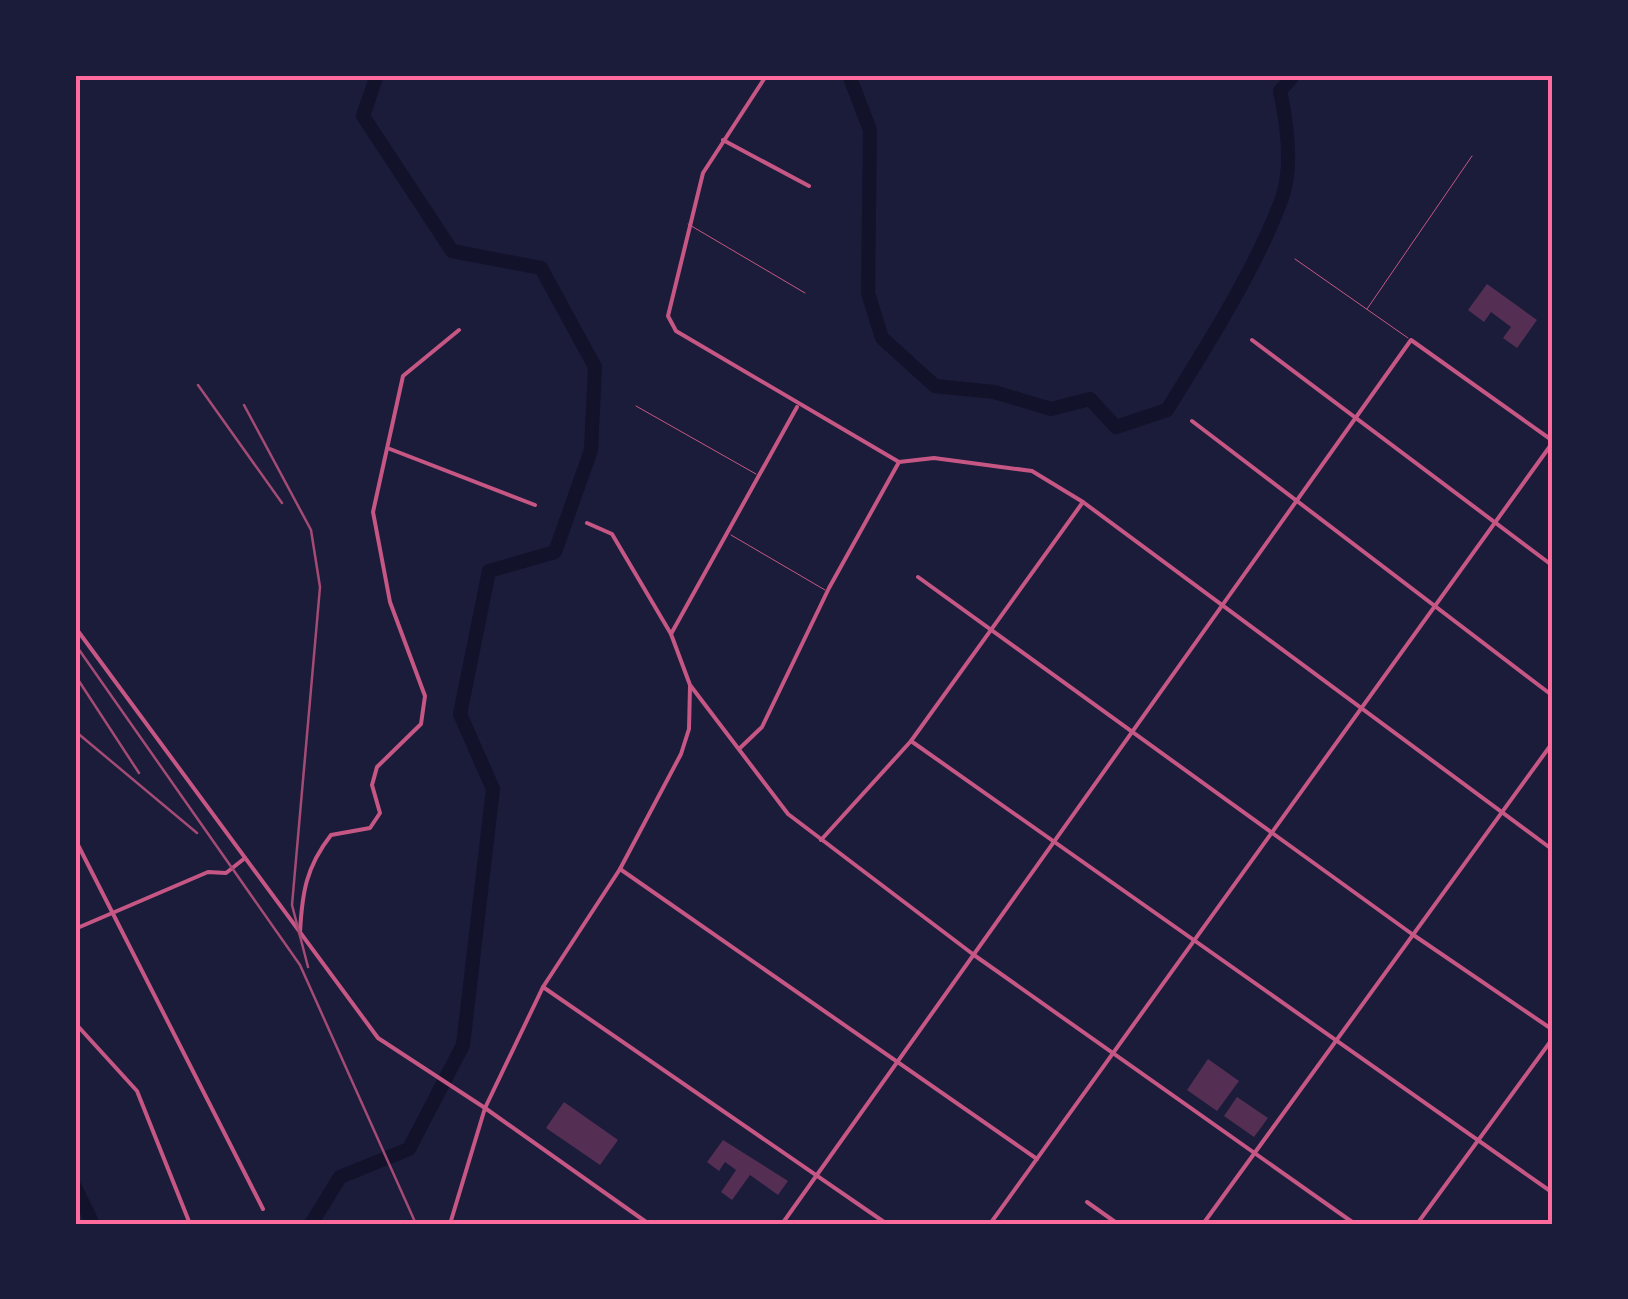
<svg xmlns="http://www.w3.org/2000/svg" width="1628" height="1299" font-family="'Work Sans',sans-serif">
<rect width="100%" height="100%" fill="#1b1b3a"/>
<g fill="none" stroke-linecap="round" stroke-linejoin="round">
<g stroke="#12122b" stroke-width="14">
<path d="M849,75L870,130L868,293L882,338L935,386L994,392L1051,409L1090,399L1116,427L1167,410C1205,349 1258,265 1282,198C1293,167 1287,123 1280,91L1294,75"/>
<polyline points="75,1187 93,1224"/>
<polyline points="311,1224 340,1177 409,1149 463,1045 493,789 460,714 489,571 555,552 591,450 595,367 541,268 452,251 363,116 377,75"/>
</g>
</g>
<g fill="#542f53">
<polygon points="1487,284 1537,320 1517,348 1503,338 1511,327 1491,312 1484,322 1468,310"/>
<polygon points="1208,1059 1239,1081 1217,1111 1187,1090"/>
<polygon points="1237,1097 1268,1118 1254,1137 1224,1116"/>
<polygon points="564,1102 618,1140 600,1165 546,1128"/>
<polygon points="723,1140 788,1181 778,1195 750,1175 732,1200 721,1192 736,1170 725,1162 719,1171 707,1162"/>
</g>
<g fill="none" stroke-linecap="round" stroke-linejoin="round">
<g stroke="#c65784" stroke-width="1">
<polyline points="688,224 805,293"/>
<polyline points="1295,259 1408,338"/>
<polyline points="1367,309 1472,156"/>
<polyline points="636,406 756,474"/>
<polyline points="731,535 825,590"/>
</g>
<g stroke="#c65784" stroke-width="4">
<polyline points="766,76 703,173 668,316 676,331 899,462 934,458 1032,471 1083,502 1553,850"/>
<polyline points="723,140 809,186"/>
<polyline points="1252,340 1553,566"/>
<polyline points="1192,421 1553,696"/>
<polyline points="390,449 535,505"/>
<polyline points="587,523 612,534 671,634 690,685 788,814 974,955 1355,1224"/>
<polyline points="918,577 1412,934 1553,1030"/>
<polyline points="671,634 797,407"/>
<polyline points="911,741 1553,1193"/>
<polyline points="740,748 762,727 829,588 899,462"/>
<polyline points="75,839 263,1209"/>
<polyline points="821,840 911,741 1083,502"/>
<polyline points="620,869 1037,1159"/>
<polyline points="75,929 208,872 226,873 245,858"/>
<path d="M300,933C302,893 306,867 331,835L370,828L380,813L372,785L377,767L421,724L425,696L390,602L373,512L403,376L459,330"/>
<polyline points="543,987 620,869 681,754 689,729 690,686"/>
<polyline points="75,1023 137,1091 190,1224"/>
<polyline points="1087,1202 1118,1224"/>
<polyline points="450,1224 485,1108 649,1224"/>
<polyline points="782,1224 1411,340 1553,441"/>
<polyline points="1203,1224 1553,742"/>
<polyline points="1417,1224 1553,1038"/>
</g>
<g stroke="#c65784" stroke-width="4">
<polyline points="75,627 378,1038 485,1108 543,987 887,1224"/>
<polyline points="990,1224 1553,442"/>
</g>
<g stroke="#a44b75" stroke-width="2.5">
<polyline points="198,385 282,503"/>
<polyline points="244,405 311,530 320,587 292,905 308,967"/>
<polyline points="75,644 300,965 416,1224"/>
<polyline points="75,675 139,773"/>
<polyline points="75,731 197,833"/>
</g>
</g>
<rect width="1628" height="1299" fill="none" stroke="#1b1b3a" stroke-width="155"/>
<rect x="78" y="78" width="1472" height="1144" fill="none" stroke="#ff6b9d" stroke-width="4"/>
</svg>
